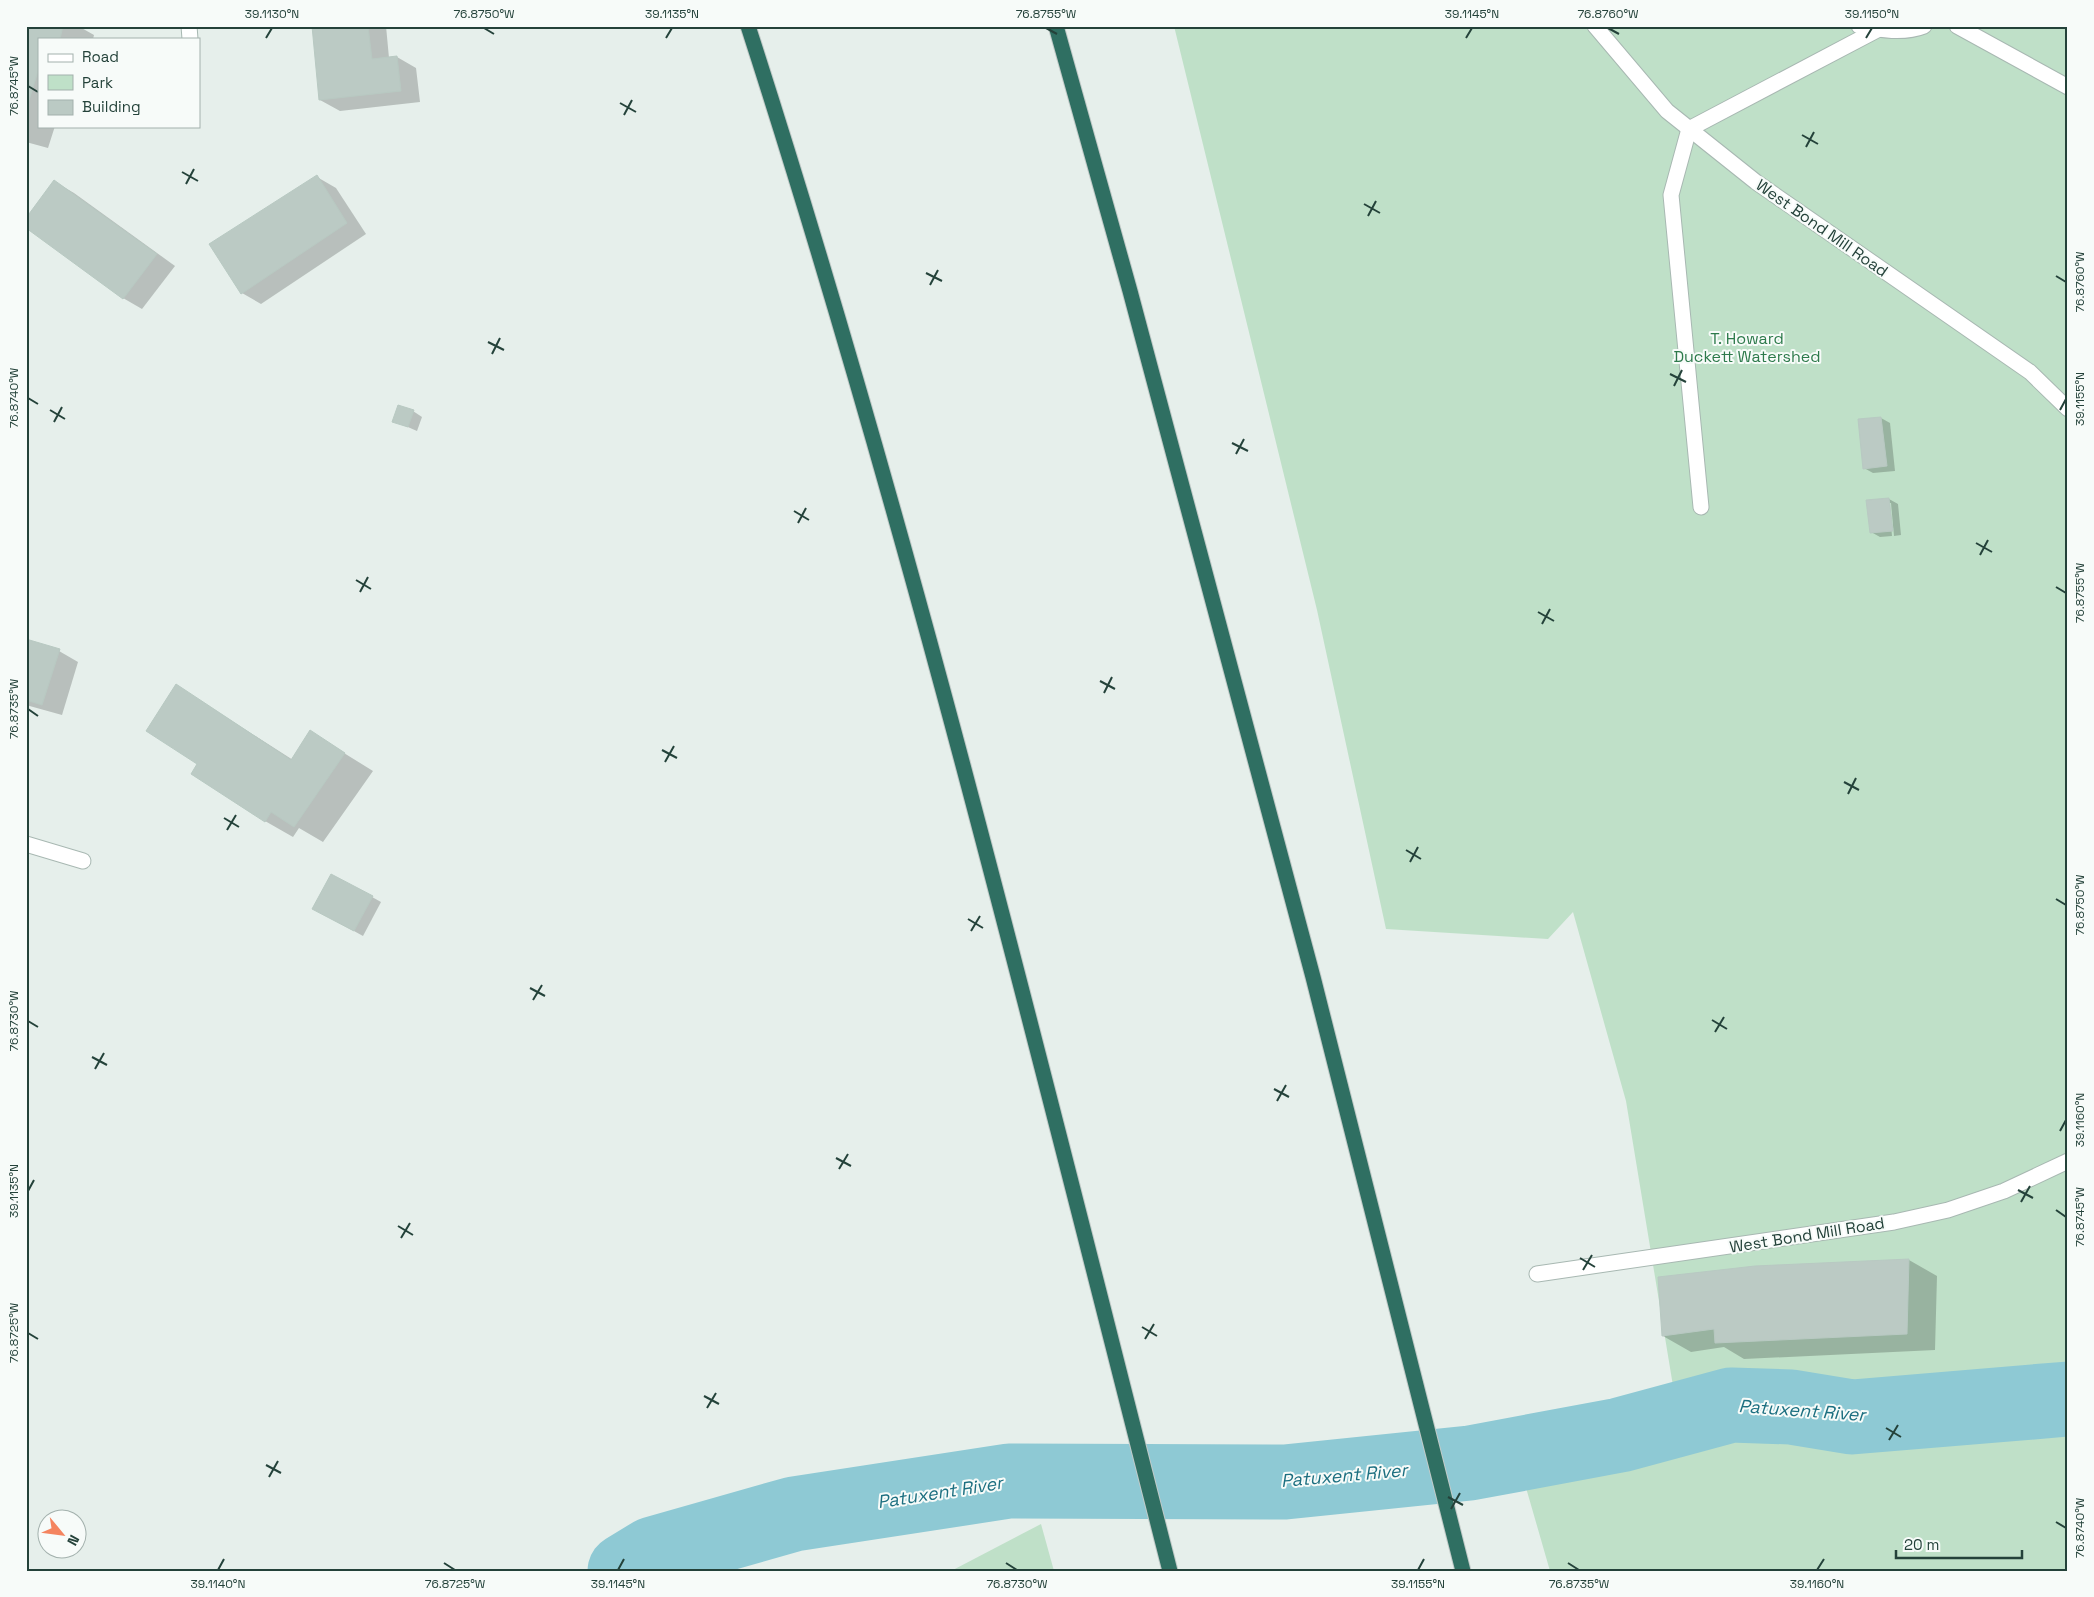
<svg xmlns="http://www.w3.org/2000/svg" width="2094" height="1597" font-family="'Space Grotesk',sans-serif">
<rect width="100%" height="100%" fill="#e6efeb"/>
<g fill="#bfe0c8">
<polygon points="1174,26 2068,26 2068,1571 1550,1571 1512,1439 1674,1392 1626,1101 1573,912 1548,939 1386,929 1317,610"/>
<polygon points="1041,1524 1054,1571 951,1571"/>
</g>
<g fill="#0003">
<polygon points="26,26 78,26 94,35 93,39 39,39 39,126 55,126 48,148 26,142"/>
<polygon points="313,26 386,26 389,58 397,57 416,68 420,102 340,111 320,100"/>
<polygon points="317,177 336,188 366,234 261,304 242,293 211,244"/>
<polygon points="55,182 74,193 175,266 142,309 123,298"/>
<polygon points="413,411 422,417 417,431 394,421"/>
<polygon points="1881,418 1890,423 1895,471 1873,473 1864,468 1860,420"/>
<polygon points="1889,499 1898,504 1901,535 1894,536 1891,503 1889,503 1892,536 1880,537 1871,532"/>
<polygon points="26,641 59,651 78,662 62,715 26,705"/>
<polygon points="177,686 293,760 310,732 373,771 323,842 299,828 293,837 265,821 199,764"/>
<polygon points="372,897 381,902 363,936 323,914"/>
<polygon points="1909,1260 1937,1276 1935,1350 1744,1359 1724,1347 1691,1352 1663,1336"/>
</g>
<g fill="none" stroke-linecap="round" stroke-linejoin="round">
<polyline stroke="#8ec9d4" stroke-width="75" points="625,1571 653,1554 794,1514 1009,1481 1285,1482 1470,1463 1620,1435 1731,1405 1791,1407 1852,1417 2068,1399"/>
</g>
<g fill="#bbcac4" stroke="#b8c9c2">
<polygon points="26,26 63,26 60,39 39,39 39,68 26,110"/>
<polygon points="312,26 368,26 372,59 397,56 401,91 319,100"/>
<polygon points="317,175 347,223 241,294 209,244"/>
<polygon points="54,180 157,254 123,299 26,228 26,218"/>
<polygon points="398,405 414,410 408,427 392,422"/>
<polygon points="1881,417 1887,466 1863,469 1858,419"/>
<polygon points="1889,498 1893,531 1870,533 1866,500"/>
<polygon points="26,639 60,649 42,705 26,700"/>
<polygon points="176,684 291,760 310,730 345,753 294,827 271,812 265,822 191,774 197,764 146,731"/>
<polygon points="331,874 373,896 354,931 312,909"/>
<polygon points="1909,1259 1907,1334 1715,1343 1714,1329 1662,1336 1658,1277 1755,1266"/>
</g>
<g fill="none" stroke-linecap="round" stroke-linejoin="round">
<defs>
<g id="lane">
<polyline points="1595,26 1667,111 1756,182 2030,372 2068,409"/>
<path d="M1859,26C1880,30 1904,34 1924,26"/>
<polyline points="1957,26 2068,87"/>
<polyline points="1701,507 1671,195 1689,129 1877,30"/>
<polyline points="1537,1274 1894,1222 1948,1210 2004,1191 2068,1161"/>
</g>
<g id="street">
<polyline points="189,26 190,39"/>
<polyline points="26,844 83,861"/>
</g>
<g id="highway">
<path d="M748,26C912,534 1038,1054 1170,1571"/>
<polyline points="1056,26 1130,291 1313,977 1463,1571"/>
</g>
</defs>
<use href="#lane" stroke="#a8b8b2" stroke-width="17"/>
<use href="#street" stroke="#a8b8b2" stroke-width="17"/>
<use href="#highway" stroke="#c2cac8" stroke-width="17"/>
<use href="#lane" stroke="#fff" stroke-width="15"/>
<use href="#street" stroke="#fff" stroke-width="15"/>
<use href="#highway" stroke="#2f6f62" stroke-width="15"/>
</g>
<path fill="none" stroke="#24423a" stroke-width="2" d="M484,28L494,34M1046,28L1057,34M1608,28L1619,34M266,38L272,28M666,38L672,28M1466,38L1472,28M1866,38L1872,28M28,86L38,92M620,103L636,112M624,115L632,100M1802,135L1818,144M1806,147L1814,132M182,172L198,181M186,184L194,169M1364,204L1380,213M1368,216L1376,201M926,273L942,281M2056,276L2066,282M930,285L938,270M488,342L504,350M492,354L500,338M1670,374L1686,382M1674,386L1682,370M28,398L38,404M50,410L65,419M2060,410L2066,399M54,422L62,407M1232,443L1248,451M1236,454L1244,439M794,511L809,520M798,523L806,508M1976,543L1992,552M1980,555L1988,540M356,580L371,589M2056,587L2066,593M360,592L368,577M1538,612L1554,621M1542,624L1550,609M1100,681L1115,689M1104,693L1112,677M28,709L38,716M662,750L677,758M665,762L674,746M1844,782L1859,790M1848,794L1856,778M224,818L239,827M227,830L236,815M1406,850L1421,859M1410,862L1418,847M2056,899L2066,905M968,919L983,928M971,931L980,916M530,988L545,996M533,1000L542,985M1712,1020L1727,1029M28,1021L38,1027M1715,1032L1724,1017M92,1057L107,1065M95,1069L104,1053M1274,1089L1289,1097M1277,1101L1286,1085M2060,1131L2066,1120M836,1158L851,1166M839,1169L848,1154M2018,1190L2033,1198M28,1191L34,1180M2021,1202L2030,1186M2056,1210L2066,1217M398,1226L413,1235M401,1238L410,1223M1580,1258L1595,1267M1583,1270L1592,1255M1142,1327L1157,1336M28,1333L38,1339M1145,1339L1154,1324M704,1396L719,1404M707,1408L716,1393M1886,1428L1901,1437M1889,1440L1898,1425M266,1465L281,1473M269,1477L278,1461M1448,1497L1463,1505M1451,1509L1460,1493M2056,1522L2066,1528M444,1563L455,1570M1006,1563L1017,1570M1568,1563L1579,1570M218,1570L224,1559M618,1570L624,1559M1418,1570L1424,1559M1817,1570L1824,1559"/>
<g text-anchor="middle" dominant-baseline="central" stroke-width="4" stroke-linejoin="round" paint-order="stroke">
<g font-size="16" fill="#24423a" stroke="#f7fbf9">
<text transform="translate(1822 228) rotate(35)">West Bond Mill Road</text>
<text transform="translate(1807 1235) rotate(-9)">West Bond Mill Road</text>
</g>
<g font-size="16" fill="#2d7a4b" stroke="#f7fbf9">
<text x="1747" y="338">T. Howard<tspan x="1747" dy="18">Duckett Watershed</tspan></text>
</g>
<g font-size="18" font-style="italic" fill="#1c6f80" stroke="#f7fbf9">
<text transform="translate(1802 1410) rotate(4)">Patuxent River</text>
<text transform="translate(1344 1475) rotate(-5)">Patuxent River</text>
<text transform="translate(940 1492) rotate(-9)">Patuxent River</text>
</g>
</g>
<rect width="2094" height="1597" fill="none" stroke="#f7fbf9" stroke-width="55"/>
<rect x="38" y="38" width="162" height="90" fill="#f7fbf9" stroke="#a3b1ad"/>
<rect x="48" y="54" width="25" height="8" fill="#ffffff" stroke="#a3b1ad"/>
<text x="82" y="62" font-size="15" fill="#24423a">Road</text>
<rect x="48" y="75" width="25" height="15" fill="#bfe0c8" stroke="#a3b1ad"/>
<text x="82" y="88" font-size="15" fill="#24423a">Park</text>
<rect x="48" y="100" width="25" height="15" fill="#bbcac4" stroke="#a3b1ad"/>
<text x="82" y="112" font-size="15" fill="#24423a">Building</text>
<g transform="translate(62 1534) rotate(119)"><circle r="24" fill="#f7fbf9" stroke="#a3b1ad"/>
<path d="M0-4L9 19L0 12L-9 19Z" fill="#f4845f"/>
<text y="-8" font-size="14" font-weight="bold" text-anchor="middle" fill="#24423a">N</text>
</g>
<path d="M1896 1550v8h126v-8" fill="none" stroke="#24423a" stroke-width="2.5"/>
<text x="1904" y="1550" font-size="15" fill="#24423a" stroke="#f7fbf9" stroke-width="4" paint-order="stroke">20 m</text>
<rect x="28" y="28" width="2038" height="1542" fill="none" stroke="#24423a" stroke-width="2"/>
<g font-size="12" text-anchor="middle" fill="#24423a">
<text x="272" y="18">39.1130°N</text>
<text x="484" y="18">76.8750°W</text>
<text x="672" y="18">39.1135°N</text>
<text x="1046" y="18">76.8755°W</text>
<text x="1472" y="18">39.1145°N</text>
<text x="1608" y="18">76.8760°W</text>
<text x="1872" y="18">39.1150°N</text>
<text transform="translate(14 86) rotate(-90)" y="4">76.8745°W</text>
<text transform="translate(2080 282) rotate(-90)" y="4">76.8760°W</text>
<text transform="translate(14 398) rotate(-90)" y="4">76.8740°W</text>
<text transform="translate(2080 399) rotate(-90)" y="4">39.1155°N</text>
<text transform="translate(2080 593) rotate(-90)" y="4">76.8755°W</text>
<text transform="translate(14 709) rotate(-90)" y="4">76.8735°W</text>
<text transform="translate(2080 905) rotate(-90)" y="4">76.8750°W</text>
<text transform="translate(14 1021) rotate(-90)" y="4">76.8730°W</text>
<text transform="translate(2080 1120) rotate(-90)" y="4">39.1160°N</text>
<text transform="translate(14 1191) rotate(-90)" y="4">39.1135°N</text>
<text transform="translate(2080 1217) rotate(-90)" y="4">76.8745°W</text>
<text transform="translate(14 1333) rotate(-90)" y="4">76.8725°W</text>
<text transform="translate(2080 1528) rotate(-90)" y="4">76.8740°W</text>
<text x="218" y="1588">39.1140°N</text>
<text x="455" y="1588">76.8725°W</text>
<text x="618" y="1588">39.1145°N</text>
<text x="1017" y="1588">76.8730°W</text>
<text x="1418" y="1588">39.1155°N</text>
<text x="1579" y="1588">76.8735°W</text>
<text x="1817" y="1588">39.1160°N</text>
</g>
</svg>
